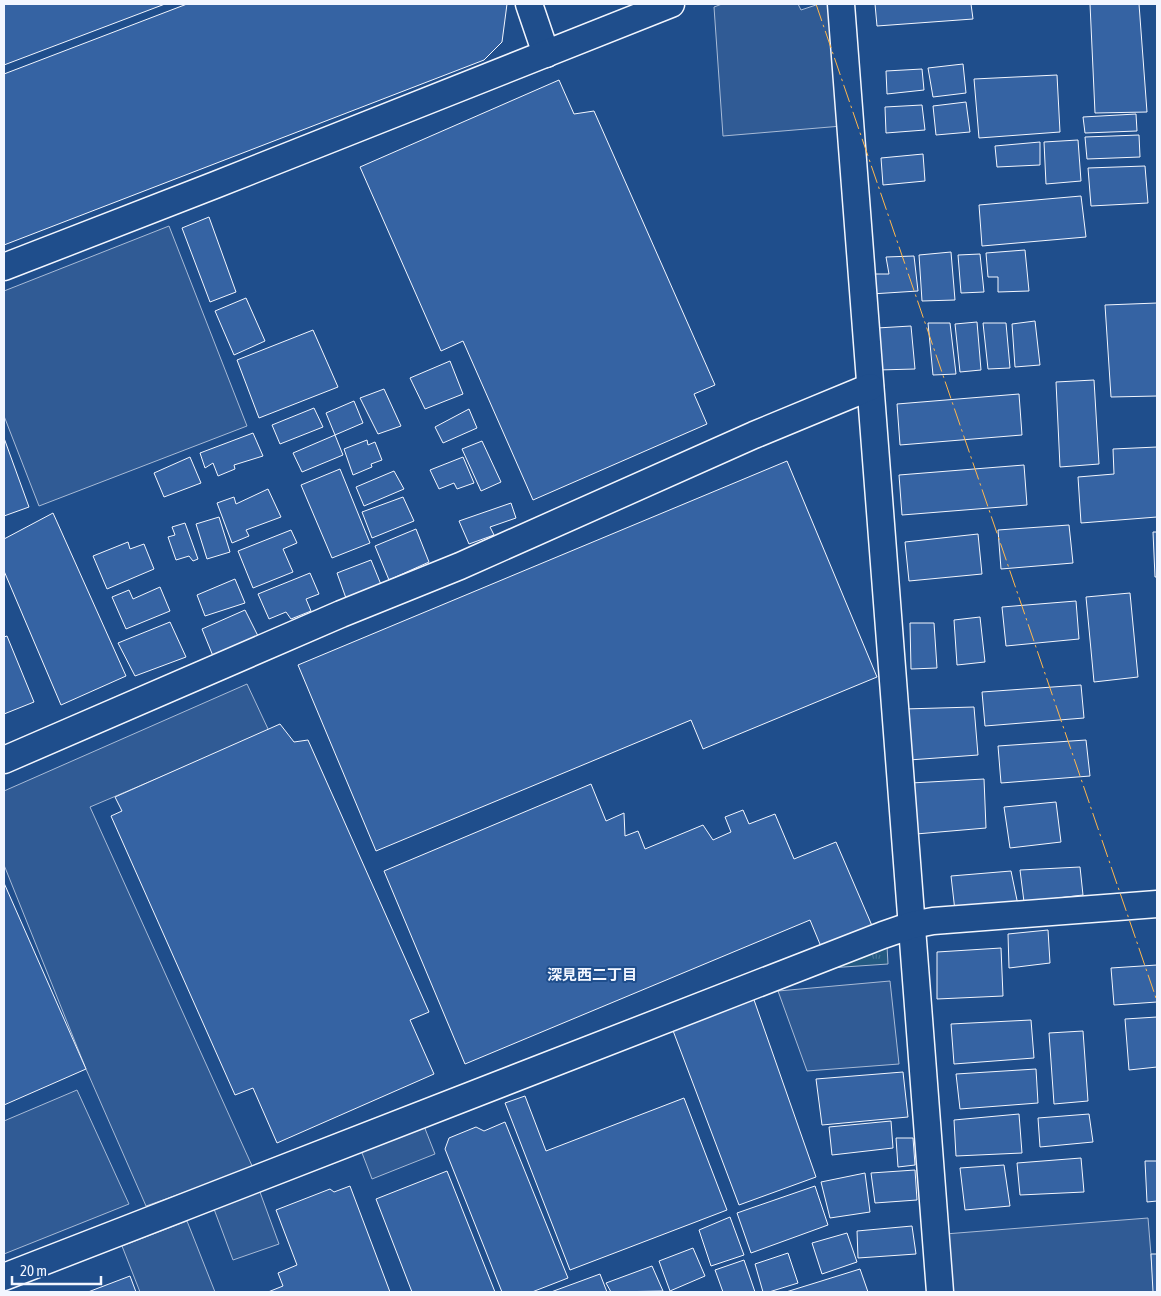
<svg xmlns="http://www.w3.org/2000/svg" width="1161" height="1296" font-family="'Asap Condensed','Noto Sans JP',sans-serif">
<defs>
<pattern id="park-tufts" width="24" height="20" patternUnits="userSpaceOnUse" patternTransform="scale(1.25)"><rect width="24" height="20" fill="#245a82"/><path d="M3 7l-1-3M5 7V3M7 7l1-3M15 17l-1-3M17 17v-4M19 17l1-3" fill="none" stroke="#447295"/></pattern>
</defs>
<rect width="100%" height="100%" fill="#1f4e8c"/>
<polygon fill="url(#park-tufts)" stroke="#a8bbd7" points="887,946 888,964 829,968"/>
<g fill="#305b95" stroke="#a8bbd7">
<polygon points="722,4 798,4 801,10 819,4 832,4 842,126 723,136 714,7"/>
<polygon points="169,226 247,426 39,506 4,416 4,291"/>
<polygon points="247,684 269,731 90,807 253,1168 146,1206 86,1069 4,865 4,791"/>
<polygon points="890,981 899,1064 807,1071 778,991"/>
<polygon points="77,1090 129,1204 4,1254 4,1121"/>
<polygon points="422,1121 435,1154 372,1179 359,1145"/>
<polygon points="257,1184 279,1244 233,1260 211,1201"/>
<polygon points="1148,1218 1154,1292 949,1292 945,1234"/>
<polygon points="187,1221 215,1292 140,1292 122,1246"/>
</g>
<g fill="#3563a3" stroke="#f2f6ff">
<polygon points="4,4 165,4 4,65"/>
<polygon points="187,4 507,4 502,42 484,60 4,245 4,74"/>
<polygon points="875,4 971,4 973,19 877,26"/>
<polygon points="1090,4 1139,4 1147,112 1095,113"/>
<polygon points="963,64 966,93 933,97 928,68"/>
<polygon points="922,69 924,90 887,94 886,71"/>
<polygon points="1057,75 1060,132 979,138 974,79"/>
<polygon points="559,80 574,114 594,111 715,385 694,394 707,424 533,500 463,341 441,351 360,167"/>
<polygon points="966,102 970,132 936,135 933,106"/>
<polygon points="922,105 925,130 886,133 885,107"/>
<polygon points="1136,114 1137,131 1085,133 1083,117"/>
<polygon points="1139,135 1140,157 1087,159 1085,137"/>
<polygon points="1078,140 1081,181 1046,184 1044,142"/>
<polygon points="1040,142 1040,165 997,167 995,146"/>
<polygon points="923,154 925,181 883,185 881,158"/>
<polygon points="1145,166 1148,203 1091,206 1088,168"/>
<polygon points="1081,196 1086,237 982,246 979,205"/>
<polygon points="209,217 236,292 210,302 182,228"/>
<polygon points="1025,250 1029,291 998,292 998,277 988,277 986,253"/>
<polygon points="951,252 955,300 922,301 919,255"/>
<polygon points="980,254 984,292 961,293 958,255"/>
<polygon points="914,256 918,291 871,294 871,274 889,274 886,257"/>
<polygon points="246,298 265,341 234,355 215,311"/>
<polygon points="1157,303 1157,396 1111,397 1105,305"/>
<polygon points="1035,321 1040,365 1015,367 1012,324"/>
<polygon points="977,322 981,370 960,372 955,324"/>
<polygon points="928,323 950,323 956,374 933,375"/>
<polygon points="983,323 1006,323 1010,368 988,369"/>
<polygon points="911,326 915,369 878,370 877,328"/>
<polygon points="313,330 338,387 259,418 237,360"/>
<polygon points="450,361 463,394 425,409 410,378"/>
<polygon points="1094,380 1099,464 1060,467 1056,382"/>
<polygon points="384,389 401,426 378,434 360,398"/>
<polygon points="1019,394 1022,435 900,445 897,404"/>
<polygon points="354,401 363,423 335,435 326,413"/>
<polygon points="314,408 323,427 280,444 272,425"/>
<polygon points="469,409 477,428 443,443 435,427"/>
<polygon points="253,433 263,456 234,465 235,469 218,476 213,463 205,468 200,453"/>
<polygon points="335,435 343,455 302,472 293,453"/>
<polygon points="4,438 29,507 4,516"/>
<polygon points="367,440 368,445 375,442 382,460 371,464 372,467 353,475 344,449"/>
<polygon points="482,441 501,482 481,491 462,449"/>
<polygon points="1157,447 1157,517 1081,523 1078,477 1114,474 1113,449"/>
<polygon points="190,457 201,483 164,497 154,473"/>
<polygon points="463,457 474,483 457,489 454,483 439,489 430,470"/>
<polygon points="787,461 877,677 703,749 691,720 376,851 298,665"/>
<polygon points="1024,465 1027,505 902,515 899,475"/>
<polygon points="340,469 370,543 332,558 301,485"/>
<polygon points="394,471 404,489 364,506 356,487"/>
<polygon points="268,489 281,517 246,530 249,536 232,543 217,503 234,497 236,504"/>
<polygon points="403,497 414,521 372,538 362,512"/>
<polygon points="511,503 516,518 490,527 494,535 469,544 459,521"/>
<polygon points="53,513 126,676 61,705 4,571 4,539"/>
<polygon points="219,517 230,552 207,559 196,524"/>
<polygon points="185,523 198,559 193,561 189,556 176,560 168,537 175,535 172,527"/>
<polygon points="1069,525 1073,563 1001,569 998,530"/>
<polygon points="416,529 429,562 389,580 375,546"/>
<polygon points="291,530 297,543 283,549 293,572 253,588 238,551"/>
<polygon points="1153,532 1157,532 1157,577 1155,577"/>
<polygon points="978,534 982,574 909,581 905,542"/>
<polygon points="128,542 130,549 144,544 154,569 107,589 93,556"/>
<polygon points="371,560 382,587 347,601 337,573"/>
<polygon points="310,573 319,594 306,599 311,611 291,619 286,612 269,619 258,594"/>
<polygon points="235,579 245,603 205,616 197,595"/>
<polygon points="160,587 170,611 126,629 112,597 129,590 133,599"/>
<polygon points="1130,593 1138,677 1094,682 1086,597"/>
<polygon points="1076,601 1079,639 1006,646 1002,607"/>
<polygon points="245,610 259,638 213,656 202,629"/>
<polygon points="980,617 985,662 957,665 954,620"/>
<polygon points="170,622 186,657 135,676 118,643"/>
<polygon points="910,623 934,623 937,668 911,669"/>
<polygon points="7,636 34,702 4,714 4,637"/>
<polygon points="1081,685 1084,718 985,726 982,692"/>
<polygon points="974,707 978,755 909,760 904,709"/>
<polygon points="280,724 294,742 308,740 429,1012 410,1020 434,1074 277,1143 253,1088 235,1095 111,816 122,811 115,797"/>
<polygon points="1086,740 1090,776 1001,783 998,746"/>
<polygon points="984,779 986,828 916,834 911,783"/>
<polygon points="591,784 606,821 624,813 625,836 638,831 645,849 703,825 713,840 731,832 725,817 743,810 749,824 775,814 794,859 836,842 873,928 822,949 810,920 465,1064 384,871"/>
<polygon points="1056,802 1061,842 1010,848 1004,807"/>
<polygon points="1080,867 1083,895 1024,902 1020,870"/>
<polygon points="1011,871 1018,905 955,911 951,876"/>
<polygon points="4,883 86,1069 4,1105"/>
<polygon points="1048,930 1050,963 1009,968 1008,934"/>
<polygon points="1001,948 1003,996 937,999 937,952"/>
<polygon points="1157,965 1157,1002 1114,1005 1111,968"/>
<polygon points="753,997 816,1177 739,1205 672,1028"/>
<polygon points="1157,1017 1157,1067 1129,1070 1125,1019"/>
<polygon points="1031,1020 1034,1058 954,1064 951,1024"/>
<polygon points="1083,1031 1088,1101 1054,1104 1049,1033"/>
<polygon points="1036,1069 1038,1103 960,1109 956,1074"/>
<polygon points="903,1072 908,1117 822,1125 816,1079"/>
<polygon points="525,1096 546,1151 684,1098 727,1210 570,1270 505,1103"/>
<polygon points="1019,1114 1022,1153 956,1156 954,1120"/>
<polygon points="1089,1114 1093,1142 1040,1147 1038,1118"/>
<polygon points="891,1121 893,1148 832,1155 829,1127"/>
<polygon points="505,1122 568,1278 532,1292 502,1292 445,1149 449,1138 476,1127 484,1131"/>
<polygon points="896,1138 913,1138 915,1165 898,1167"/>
<polygon points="1081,1158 1084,1192 1020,1195 1017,1163"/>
<polygon points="1145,1161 1157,1161 1157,1201 1147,1202"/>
<polygon points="1004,1165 1010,1206 965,1210 960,1168"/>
<polygon points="915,1170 917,1200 875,1203 871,1173"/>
<polygon points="447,1171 495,1292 412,1292 376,1199"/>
<polygon points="865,1173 870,1212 830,1218 821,1182"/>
<polygon points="350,1186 390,1292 268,1292 283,1286 278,1273 297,1265 276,1210 330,1189 334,1192"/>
<polygon points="815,1186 828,1225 751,1253 737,1213"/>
<polygon points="730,1217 744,1255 711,1266 699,1230"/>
<polygon points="912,1226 916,1254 858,1258 857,1231"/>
<polygon points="847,1233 857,1262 822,1274 812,1243"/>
<polygon points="693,1248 705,1276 670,1291 659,1261"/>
<polygon points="788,1253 798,1283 769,1292 763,1292 755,1264"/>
<polygon points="1151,1254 1157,1254 1157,1292 1153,1292"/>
<polygon points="744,1260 755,1292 723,1292 715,1270"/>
<polygon points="652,1266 663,1291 611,1292 606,1283"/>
<polygon points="860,1269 868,1292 786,1292"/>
<polygon points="600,1274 607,1292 551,1292"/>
<polygon points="130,1276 136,1292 88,1292"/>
</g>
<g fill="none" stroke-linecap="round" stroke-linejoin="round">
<defs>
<g id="minor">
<polyline points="529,4 546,54"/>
<polyline points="841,4 940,1292"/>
<polyline points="4,267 215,185 671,4"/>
<polyline points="4,760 341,614 460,566 754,435 870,387"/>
<polyline points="4,1277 883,935 912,925 933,921 1157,904"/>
</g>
</defs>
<use href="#minor" stroke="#f2f6ff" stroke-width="29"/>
<use href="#minor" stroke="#1f4e8c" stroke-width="26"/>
<polyline stroke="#ffb74d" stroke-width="1" stroke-dasharray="18 4 2.5 4" stroke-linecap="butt" points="816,4 1157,1001"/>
</g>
<g text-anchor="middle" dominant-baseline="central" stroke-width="4" stroke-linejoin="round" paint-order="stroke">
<g font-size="15" font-weight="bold" fill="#f2f6ff" stroke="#1f4e8c">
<text x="592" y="974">深見西二丁目</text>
</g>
</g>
<rect width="1161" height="1296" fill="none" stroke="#f2f6ff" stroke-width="10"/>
<path d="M12 1276v8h89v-8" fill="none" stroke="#f2f6ff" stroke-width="2.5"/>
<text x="20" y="1276" font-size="15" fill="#f2f6ff" stroke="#1f4e8c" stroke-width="4" paint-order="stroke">20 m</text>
</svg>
